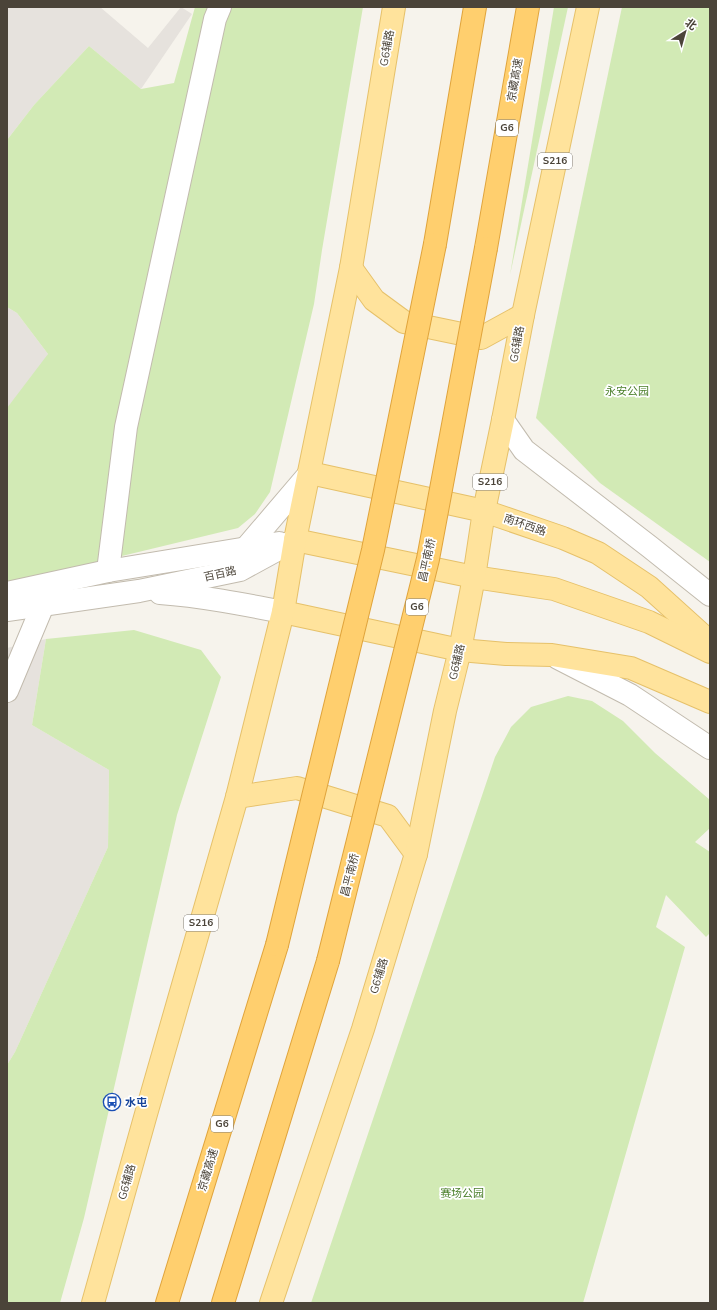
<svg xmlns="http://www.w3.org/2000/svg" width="717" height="1310" font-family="'Nunito Sans','Noto Sans SC',sans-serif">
<rect width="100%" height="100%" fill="#f6f3ec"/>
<g fill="#e6e2dd">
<polygon points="7,7 100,7 148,48 181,7 192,14 141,89 89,46 34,105 7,140"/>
<polygon points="7,307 17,313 48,354 7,456"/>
<polygon points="46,639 32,725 109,770 108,847 15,1052 7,1065 7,648"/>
</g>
<g fill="#d2eab5">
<polygon points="195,7 363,7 322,250 314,304 270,492 255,514 238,528 10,583 7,582 7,408 48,354 17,313 7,307 7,140 34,105 89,46 141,89 174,83"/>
<polygon points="554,7 568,7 510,275"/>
<polygon points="622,7 710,7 710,562 600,483 536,418"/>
<polygon points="134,630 201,650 221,677 177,815 84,1218 60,1303 7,1303 7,1065 15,1052 108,847 109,770 32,725 46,639"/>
<polygon points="568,696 592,701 623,721 655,753 710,800 710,828 695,842 710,852 710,933 706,937 666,895 656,927 685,947 583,1303 311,1303 495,757 511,727 531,707"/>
</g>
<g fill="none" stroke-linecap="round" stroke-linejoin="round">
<defs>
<g id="minor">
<polyline points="503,420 524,450 650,547 710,595"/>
<polyline points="246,548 310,473"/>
<polyline points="108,571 126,427 215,19 220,7"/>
<polyline points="7,593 108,571 279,543"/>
<path d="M160,593C201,596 242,604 283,612"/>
<polyline points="7,610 139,591 240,570 295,540"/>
<polyline points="558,658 630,695 710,748"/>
<polyline points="7,691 43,605"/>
</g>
<g id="major">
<polyline points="351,268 374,300 404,322 481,338 523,315"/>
<polyline points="310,473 484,511 563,538 598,553 649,587 710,642"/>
<polyline points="295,540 474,577 554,589 649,622 710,652"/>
<polyline points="283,612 460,650 506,654 552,655 631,668 710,702"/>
<polyline points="237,797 297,788 388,816 416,854"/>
<polyline points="93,1303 146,1114 237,797 283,612 295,540 351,268 394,7"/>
<polyline points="271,1303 363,1029 416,854 445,711 460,650 474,577 484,511 503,420 523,315 588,7"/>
</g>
<g id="highway">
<polyline points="435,244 475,7"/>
<polyline points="486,248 528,7"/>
<polyline points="167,1303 277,945"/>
<polyline points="223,1303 328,961"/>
</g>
</defs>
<use href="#minor" stroke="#c2bbae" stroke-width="24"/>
<use href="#major" stroke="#e6c16a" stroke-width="24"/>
<use href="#highway" stroke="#e0a43c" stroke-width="24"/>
<use href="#minor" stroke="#fff" stroke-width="22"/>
<use href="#major" stroke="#ffe39c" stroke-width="22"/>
<use href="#highway" stroke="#ffcf6e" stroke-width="22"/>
<defs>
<g id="highway-bridge">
<polyline points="277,945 373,550 435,244"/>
<polyline points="328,961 428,559 486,248"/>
</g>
</defs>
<use href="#highway-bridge" stroke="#e0a43c" stroke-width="24" stroke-linecap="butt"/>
<use href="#highway-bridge" stroke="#ffcf6e" stroke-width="22"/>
</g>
<defs>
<symbol id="bus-ring" viewBox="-11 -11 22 22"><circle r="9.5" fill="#fff" stroke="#1a4fb4" stroke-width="1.5"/><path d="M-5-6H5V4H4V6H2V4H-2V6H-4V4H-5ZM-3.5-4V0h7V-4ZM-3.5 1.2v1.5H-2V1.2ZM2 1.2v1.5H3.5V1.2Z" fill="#1a4fb4"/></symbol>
</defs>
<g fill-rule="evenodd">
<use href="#bus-ring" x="102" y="1092" width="20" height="20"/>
</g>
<g text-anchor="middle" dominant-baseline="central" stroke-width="3.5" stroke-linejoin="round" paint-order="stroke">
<g fill="#fff" stroke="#817c74" stroke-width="1">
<rect x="496" y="120" width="22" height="16" rx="3"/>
<rect x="538" y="153" width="34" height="16" rx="3"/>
<rect x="473" y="474" width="34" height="16" rx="3"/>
<rect x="406" y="599" width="22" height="16" rx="3"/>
<rect x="184" y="915" width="34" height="16" rx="3"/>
<rect x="211" y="1116" width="22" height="16" rx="3"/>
</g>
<g font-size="10" font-weight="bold" fill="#4b4439">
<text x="507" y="128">G6</text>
<text x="555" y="161">S216</text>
<text x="490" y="482">S216</text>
<text x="417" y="607">G6</text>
<text x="201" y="923">S216</text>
<text x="222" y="1124">G6</text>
</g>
<g font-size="11" fill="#4b4439" stroke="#fff">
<text transform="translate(387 48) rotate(-80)">G6辅路</text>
<text transform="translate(515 80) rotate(-80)">京藏高速</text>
<text transform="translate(517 344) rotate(-80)">G6辅路</text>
<text transform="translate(525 525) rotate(19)">南环西路</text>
<text transform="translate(427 560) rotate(-78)">昌平南桥</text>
<text transform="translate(220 574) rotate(-13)">百百路</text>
<text transform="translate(457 662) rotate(-77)">G6辅路</text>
<text transform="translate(350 875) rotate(-76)">昌平南桥</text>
<text transform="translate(379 976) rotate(-73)">G6辅路</text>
<text transform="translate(208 1170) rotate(-73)">京藏高速</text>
<text transform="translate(127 1182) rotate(-74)">G6辅路</text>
</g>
<g font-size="11" fill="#4a7f2a" stroke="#fff">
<text x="627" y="391">永安公园</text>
<text x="462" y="1193">赛场公园</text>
</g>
<g font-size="11" font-weight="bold" fill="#164399" stroke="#fff" text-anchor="start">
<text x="125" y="1102">水屯</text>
</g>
</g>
<rect width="717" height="1310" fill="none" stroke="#4b4439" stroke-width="16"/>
<g transform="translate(685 32) rotate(37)" stroke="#ffffff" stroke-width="3" paint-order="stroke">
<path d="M0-3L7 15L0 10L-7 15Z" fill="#4b4439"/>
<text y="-6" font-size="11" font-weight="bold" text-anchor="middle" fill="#4b4439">北</text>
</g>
</svg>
